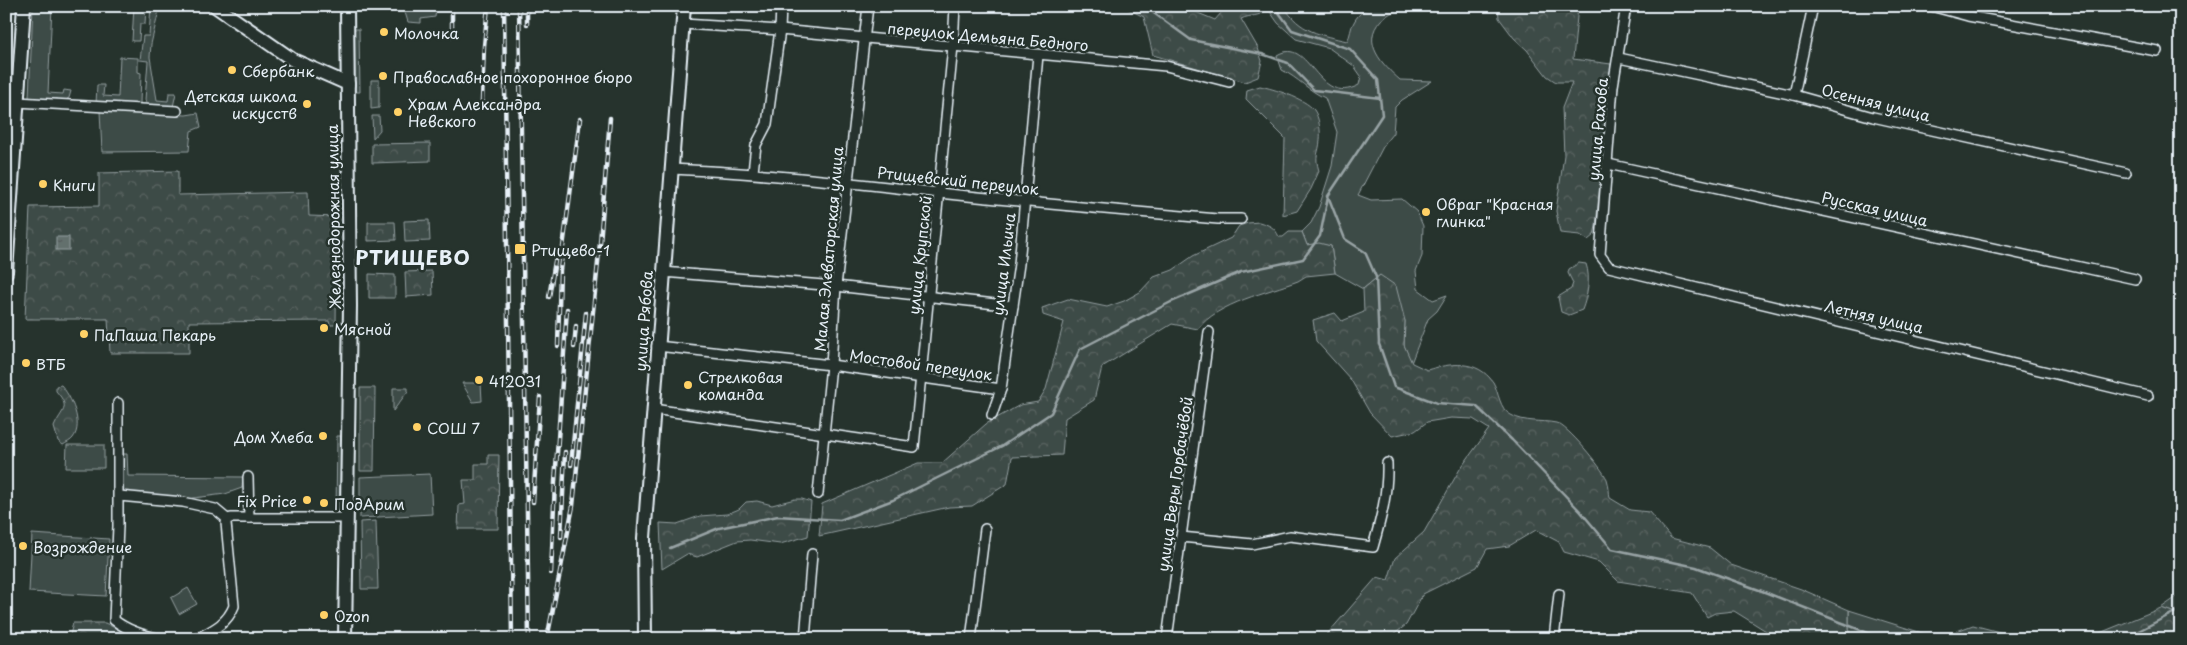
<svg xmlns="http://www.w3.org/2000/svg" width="2187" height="645" font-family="'Playpen Sans',sans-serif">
<defs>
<pattern id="forest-crowns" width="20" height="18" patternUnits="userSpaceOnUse" patternTransform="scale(1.25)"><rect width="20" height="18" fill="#3e4b47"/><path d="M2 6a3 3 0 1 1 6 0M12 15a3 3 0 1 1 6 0" fill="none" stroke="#5a6562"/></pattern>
<pattern id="water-ripples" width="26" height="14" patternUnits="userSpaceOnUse" patternTransform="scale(1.25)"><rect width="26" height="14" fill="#636f6d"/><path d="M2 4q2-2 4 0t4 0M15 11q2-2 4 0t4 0" fill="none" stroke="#535a5a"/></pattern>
</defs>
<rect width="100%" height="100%" fill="#26332d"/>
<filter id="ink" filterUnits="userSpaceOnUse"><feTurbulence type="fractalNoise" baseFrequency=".02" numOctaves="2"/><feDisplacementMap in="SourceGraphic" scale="10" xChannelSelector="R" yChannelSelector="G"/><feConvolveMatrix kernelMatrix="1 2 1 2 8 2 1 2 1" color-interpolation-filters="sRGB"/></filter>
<g filter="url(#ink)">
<g fill="#3e4b47" stroke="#939ea0">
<polygon points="33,6 52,6 48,93 63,94 64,90 71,91 69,98 62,102 29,98"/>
<polygon points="134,6 146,6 145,24 140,24 139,41 132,41"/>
<polygon points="151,6 160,6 151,44 150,57 157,100 168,101 169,93 176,93 173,107 148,108 145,100 148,61 140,60 143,36 149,36"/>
<polygon points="403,6 446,6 446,7 436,10 435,17 421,19 421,23 408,22"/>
<path d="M1266,6H1284C1299,32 1321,35 1347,41C1351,35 1350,28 1354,22C1364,3 1382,6 1400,6C1395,12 1386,15 1381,20C1360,43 1383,65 1400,80L1432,81L1402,100L1395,107L1393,133L1385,143L1358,195L1371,200L1402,199L1417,212L1423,226L1422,256L1416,271L1418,289L1433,300L1447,295L1437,311L1428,319L1411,363L1404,345L1405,321L1380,275L1363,289L1335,273L1331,246L1319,244L1307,245L1302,232L1311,223L1319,207L1332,166L1337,132L1325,98C1309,91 1298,78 1282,70L1277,55C1311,35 1316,108 1359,85L1361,76L1354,66L1329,48L1296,39L1278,23Z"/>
<polygon points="354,29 359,29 360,92 355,92"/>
<polygon points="120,57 138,58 138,72 141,73 140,103 138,106 96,104 97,85 104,85 103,96 118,97"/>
<polygon points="371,80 379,80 379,108 371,109"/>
<polygon points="100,111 186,115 198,113 201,127 191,131 189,151 102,152"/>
<polygon points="372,116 379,116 380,130 373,138"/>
<polygon points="462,383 481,383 482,401 473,402"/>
<polygon points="393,388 408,388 408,391 393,411"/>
<polygon points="337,436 341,436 340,511 336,511"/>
<polygon points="67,445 104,445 104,468 66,468"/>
<polygon points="123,454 127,454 128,476 243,477 242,488 225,494 186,499 124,493 121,490 121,457"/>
<polygon points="430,474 432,514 360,518 360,477"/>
<polygon points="32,534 109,539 106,596 29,592"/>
<polygon points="188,588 197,604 179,614 171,598"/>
<polygon points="2181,594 2181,615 2161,608"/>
<polygon points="1849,610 1938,638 1973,625 2026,639 1849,639"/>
</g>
<g fill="url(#forest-crowns)" stroke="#939ea0">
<path d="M1122,6H1181L1215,20L1227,6H1266L1267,9C1259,18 1251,14 1241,19L1258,48L1262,61L1258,77L1245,82L1153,55L1144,17Z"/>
<polygon points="1498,6 1578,6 1573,59 1611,64 1596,226 1594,235 1588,240 1580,235 1560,233 1556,211 1564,155 1562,108 1572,82 1556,82 1547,76 1527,50 1514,38 1499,18"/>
<path d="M1260,86C1274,89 1304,98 1314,110C1319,117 1321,131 1320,140C1319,155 1314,154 1319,171L1311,189L1297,211L1283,215L1285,138L1246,99L1247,90Z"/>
<polygon points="430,143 430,161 372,163 372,144"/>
<polygon points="178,171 178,195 308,192 309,216 337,217 336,325 330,325 329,321 189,322 189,353 110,353 108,319 25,319 30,207 99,206 99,173"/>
<polygon points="429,220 430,241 405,242 404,221"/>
<polygon points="368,222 395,222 396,240 368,241"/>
<path d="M1259,222C1269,225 1275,227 1279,237H1283L1289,232H1302L1307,245L1319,243L1331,246L1335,273L1306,276L1298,281C1269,292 1217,303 1198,329L1172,324L1102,367L1094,400L1065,418L1062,455L1012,457L1007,484L972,506L949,507L819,536L822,504L918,463H942L986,424L1020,405L1038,402L1046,389L1064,322L1043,315L1042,308L1068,299L1107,307L1124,301L1140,292L1154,277L1173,270L1193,256L1231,238L1239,226L1248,223Z"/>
<path d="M1579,263L1586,264C1591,278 1587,297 1582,310L1569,315L1561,312L1558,297L1571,289L1573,283L1568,273L1569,269Z"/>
<polygon points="432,271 433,295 406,297 405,272"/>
<polygon points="369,274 395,275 395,298 369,298"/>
<path d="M1380,275L1396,286L1405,321L1404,345L1412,363L1427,370C1450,363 1477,359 1493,382C1499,392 1499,409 1511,415C1525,423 1541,420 1556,423C1568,426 1601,467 1607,479C1609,485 1609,492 1610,498L1630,510L1649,512L1671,538L1710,548L1731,565L1801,589L1849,610V639H1779L1734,611L1715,613L1707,617L1692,593L1618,581L1599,562L1564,552L1559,542L1536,530L1509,546L1487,549L1477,567L1423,594L1406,625L1388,639H1323L1377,577L1388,580L1395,558L1424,532L1460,469L1489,429L1473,419L1451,418L1427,422L1415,431L1392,436L1370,413L1351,380L1316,341L1313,320L1335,313L1342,321L1364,312L1363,289Z"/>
<path d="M61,385C71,396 84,424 73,438C71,441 66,443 63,445L58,441L54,427C61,410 72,409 56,391V386Z"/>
<polygon points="360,388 375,388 374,471 360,471"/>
<polygon points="488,455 499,455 498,529 458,529 459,505 465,504 463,480 475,480 475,464 488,464"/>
<polygon points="795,499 802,499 811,502 808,536 780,544 750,540 737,541 697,557 687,554 662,569 660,523 677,524 700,516 727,514 739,509 746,502 757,501 772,505"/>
<polygon points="376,521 378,589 361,589 360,522"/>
<polygon points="2161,608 2181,615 2181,639 2085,639"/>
<polygon points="73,623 105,623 121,631 120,639 69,639"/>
</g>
<rect fill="url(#water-ripples)" stroke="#98a3a5" x="56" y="237" width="13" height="13"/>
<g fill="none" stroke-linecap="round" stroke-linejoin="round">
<g stroke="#98a3a5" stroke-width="2.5">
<polyline points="1144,6 1191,40 1262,54 1288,63 1314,90 1380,98"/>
<polyline points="1274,6 1292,30 1350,49 1378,80 1382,115 1328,196 1345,239 1365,252 1376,277 1379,344 1394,387 1437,403 1476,406 1512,440 1581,512 1612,549 1696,567 1762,591 1883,639"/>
<polyline points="670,548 719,528 778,516 840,520 893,500 1002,446 1051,413 1080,349 1171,302 1241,272 1303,259 1320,236 1328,197"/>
<polyline points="2123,639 2181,609"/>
</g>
<defs>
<g id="street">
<polyline points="1626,6 1613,86 1600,255 1609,267 2148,396"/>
<polyline points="1931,6 1968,16 2157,51"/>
<polyline points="683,24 780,30 1166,66 1229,82"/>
<polyline points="1619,58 1794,95 1873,117 2126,173"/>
<polyline points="1794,95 1813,6"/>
<polyline points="17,102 177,111"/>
<polyline points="1608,164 2135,279"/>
<path d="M672,169C763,173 849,182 939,193C1032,203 1125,211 1218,219H1241"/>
<polyline points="753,172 756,145 767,124 780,30 781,6"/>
<polyline points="663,272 836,286 1013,306"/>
<polyline points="657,346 831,365 1001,389"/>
<path d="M118,403V526L114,620C128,631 145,636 162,639"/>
<polyline points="653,409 914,447 953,46 955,6"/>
<polyline points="992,415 1001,389 1019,264 1038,55"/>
<polyline points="248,477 249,518"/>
<polyline points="818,494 831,365 836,286 868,6"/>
<polyline points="119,496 183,502 215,509 227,519"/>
<polyline points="227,519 231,518 346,518"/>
<path d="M1181,537L1252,544L1290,536L1373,547C1381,519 1388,493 1387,463"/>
<path d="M196,639C213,630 227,624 234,606L226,523L227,519"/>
<polyline points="805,639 812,554"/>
<polyline points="971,639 985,529"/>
<polyline points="1167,639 1209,332"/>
<polyline points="1554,639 1559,594"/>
</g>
<g id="secondary">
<polyline points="215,6 293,60 348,84"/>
<polyline points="6,272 24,6"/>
<polyline points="345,639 350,306 347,6"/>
<polyline points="645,639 644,538 684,6"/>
</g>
</defs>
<use href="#street" stroke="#e8f1f8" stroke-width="12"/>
<use href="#secondary" stroke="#e8f1f8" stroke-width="16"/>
<use href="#street" stroke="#26332d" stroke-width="9"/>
<use href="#secondary" stroke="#26332d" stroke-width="12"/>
<defs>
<g id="rail">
<polyline points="452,6 452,36"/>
<polyline points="504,6 512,639"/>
<polyline points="519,6 529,639"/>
<polyline points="527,6 527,24"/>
<polyline points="482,101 484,46 488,6"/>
<polyline points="549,297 555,261"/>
<polyline points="558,346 560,270 580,119"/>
<polyline points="574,347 576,326"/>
<polyline points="571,465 586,313"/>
<polyline points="533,502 540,397"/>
<polyline points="561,537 565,452"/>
<polyline points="551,573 555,482 567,309"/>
<polyline points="547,639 573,506 600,243 610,118"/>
</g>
</defs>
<use href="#rail" stroke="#e8f1f8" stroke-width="4.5"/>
<use href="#rail" stroke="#26332d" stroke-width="2.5" stroke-dasharray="8" stroke-linecap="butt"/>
</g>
</g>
<g fill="#ffd166" stroke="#26332d" stroke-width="2">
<circle cx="384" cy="32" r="5"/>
<circle cx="232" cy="70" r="5"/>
<circle cx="383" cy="76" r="5"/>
<circle cx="307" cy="104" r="5"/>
<circle cx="398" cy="112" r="5"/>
<circle cx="43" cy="184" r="5"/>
<circle cx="1426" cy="212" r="5"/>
<rect x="514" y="243" width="12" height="12" rx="2.5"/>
<circle cx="324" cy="328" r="5"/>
<circle cx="84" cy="334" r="5"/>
<circle cx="26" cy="363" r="5"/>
<circle cx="479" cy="380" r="5"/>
<circle cx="688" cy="385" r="5"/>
<circle cx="417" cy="427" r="5"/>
<circle cx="323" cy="436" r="5"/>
<circle cx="307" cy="500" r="5"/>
<circle cx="324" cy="503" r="5"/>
<circle cx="23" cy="546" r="5"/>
<circle cx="324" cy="615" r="5"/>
</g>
<g text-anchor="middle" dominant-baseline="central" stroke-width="5" stroke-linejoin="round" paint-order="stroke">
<g font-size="15" fill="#e8f1f8" stroke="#26332d" text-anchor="start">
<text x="394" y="32">Молочка</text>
<text x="242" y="70">Сбербанк</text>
<text x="393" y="76">Православное похоронное бюро</text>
<text x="297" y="95" text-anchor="end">Детская школа<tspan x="297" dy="17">искусств</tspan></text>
<text x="408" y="103">Храм Александра<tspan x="408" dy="17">Невского</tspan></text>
<text x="53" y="184">Книги</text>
<text x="1436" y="203">Овраг "Красная<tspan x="1436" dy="17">глинка"</tspan></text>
<text x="531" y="249">Ртищево-1</text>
<text x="334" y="328">Мясной</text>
<text x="94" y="334">ПаПаша Пекарь</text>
<text x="36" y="363">ВТБ</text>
<text x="698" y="376">Стрелковая<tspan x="698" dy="17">команда</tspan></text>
<text x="489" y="380">412031</text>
<text x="427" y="427">СОШ 7</text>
<text x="313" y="436" text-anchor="end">Дом Хлеба</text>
<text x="297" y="500" text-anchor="end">Fix Price</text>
<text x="334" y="503">ПодАрим</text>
<text x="33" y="546">Возрождение</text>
<text x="334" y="615">Ozon</text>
</g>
<g font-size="15" fill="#e8f1f8" stroke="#26332d">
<text transform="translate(988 36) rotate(5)">переулок Демьяна Бедного</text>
<text transform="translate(1876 102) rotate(14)">Осенняя улица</text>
<text transform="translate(1597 129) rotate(-85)">улица Рахова</text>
<text transform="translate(958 180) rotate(6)">Ртищевский переулок</text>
<text transform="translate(1875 208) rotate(13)">Русская улица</text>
<text transform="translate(333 217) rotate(-91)">Железнодорожная улица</text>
<text transform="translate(828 249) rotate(-85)">Малая Элеваторская улица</text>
<text transform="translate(919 255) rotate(-84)">улица Крупской</text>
<text transform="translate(1003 264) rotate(-83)">улица Ильича</text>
<text transform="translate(1874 316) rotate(13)">Летняя улица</text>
<text transform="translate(643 321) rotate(-86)">улица Рябова</text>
<text transform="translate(921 364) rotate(8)">Мостовой переулок</text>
<text transform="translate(1174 484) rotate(-82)">улица Веры Горбачёвой</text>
</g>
<g font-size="20" font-weight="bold" letter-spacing="1" fill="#e8f1f8" stroke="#26332d">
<text x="413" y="257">РТИЩЕВО</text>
</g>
</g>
<rect width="2187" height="645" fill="none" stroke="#26332d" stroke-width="25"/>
<rect x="12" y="12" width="2162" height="620" fill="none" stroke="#e8f1f8" stroke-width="2" filter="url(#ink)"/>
</svg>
